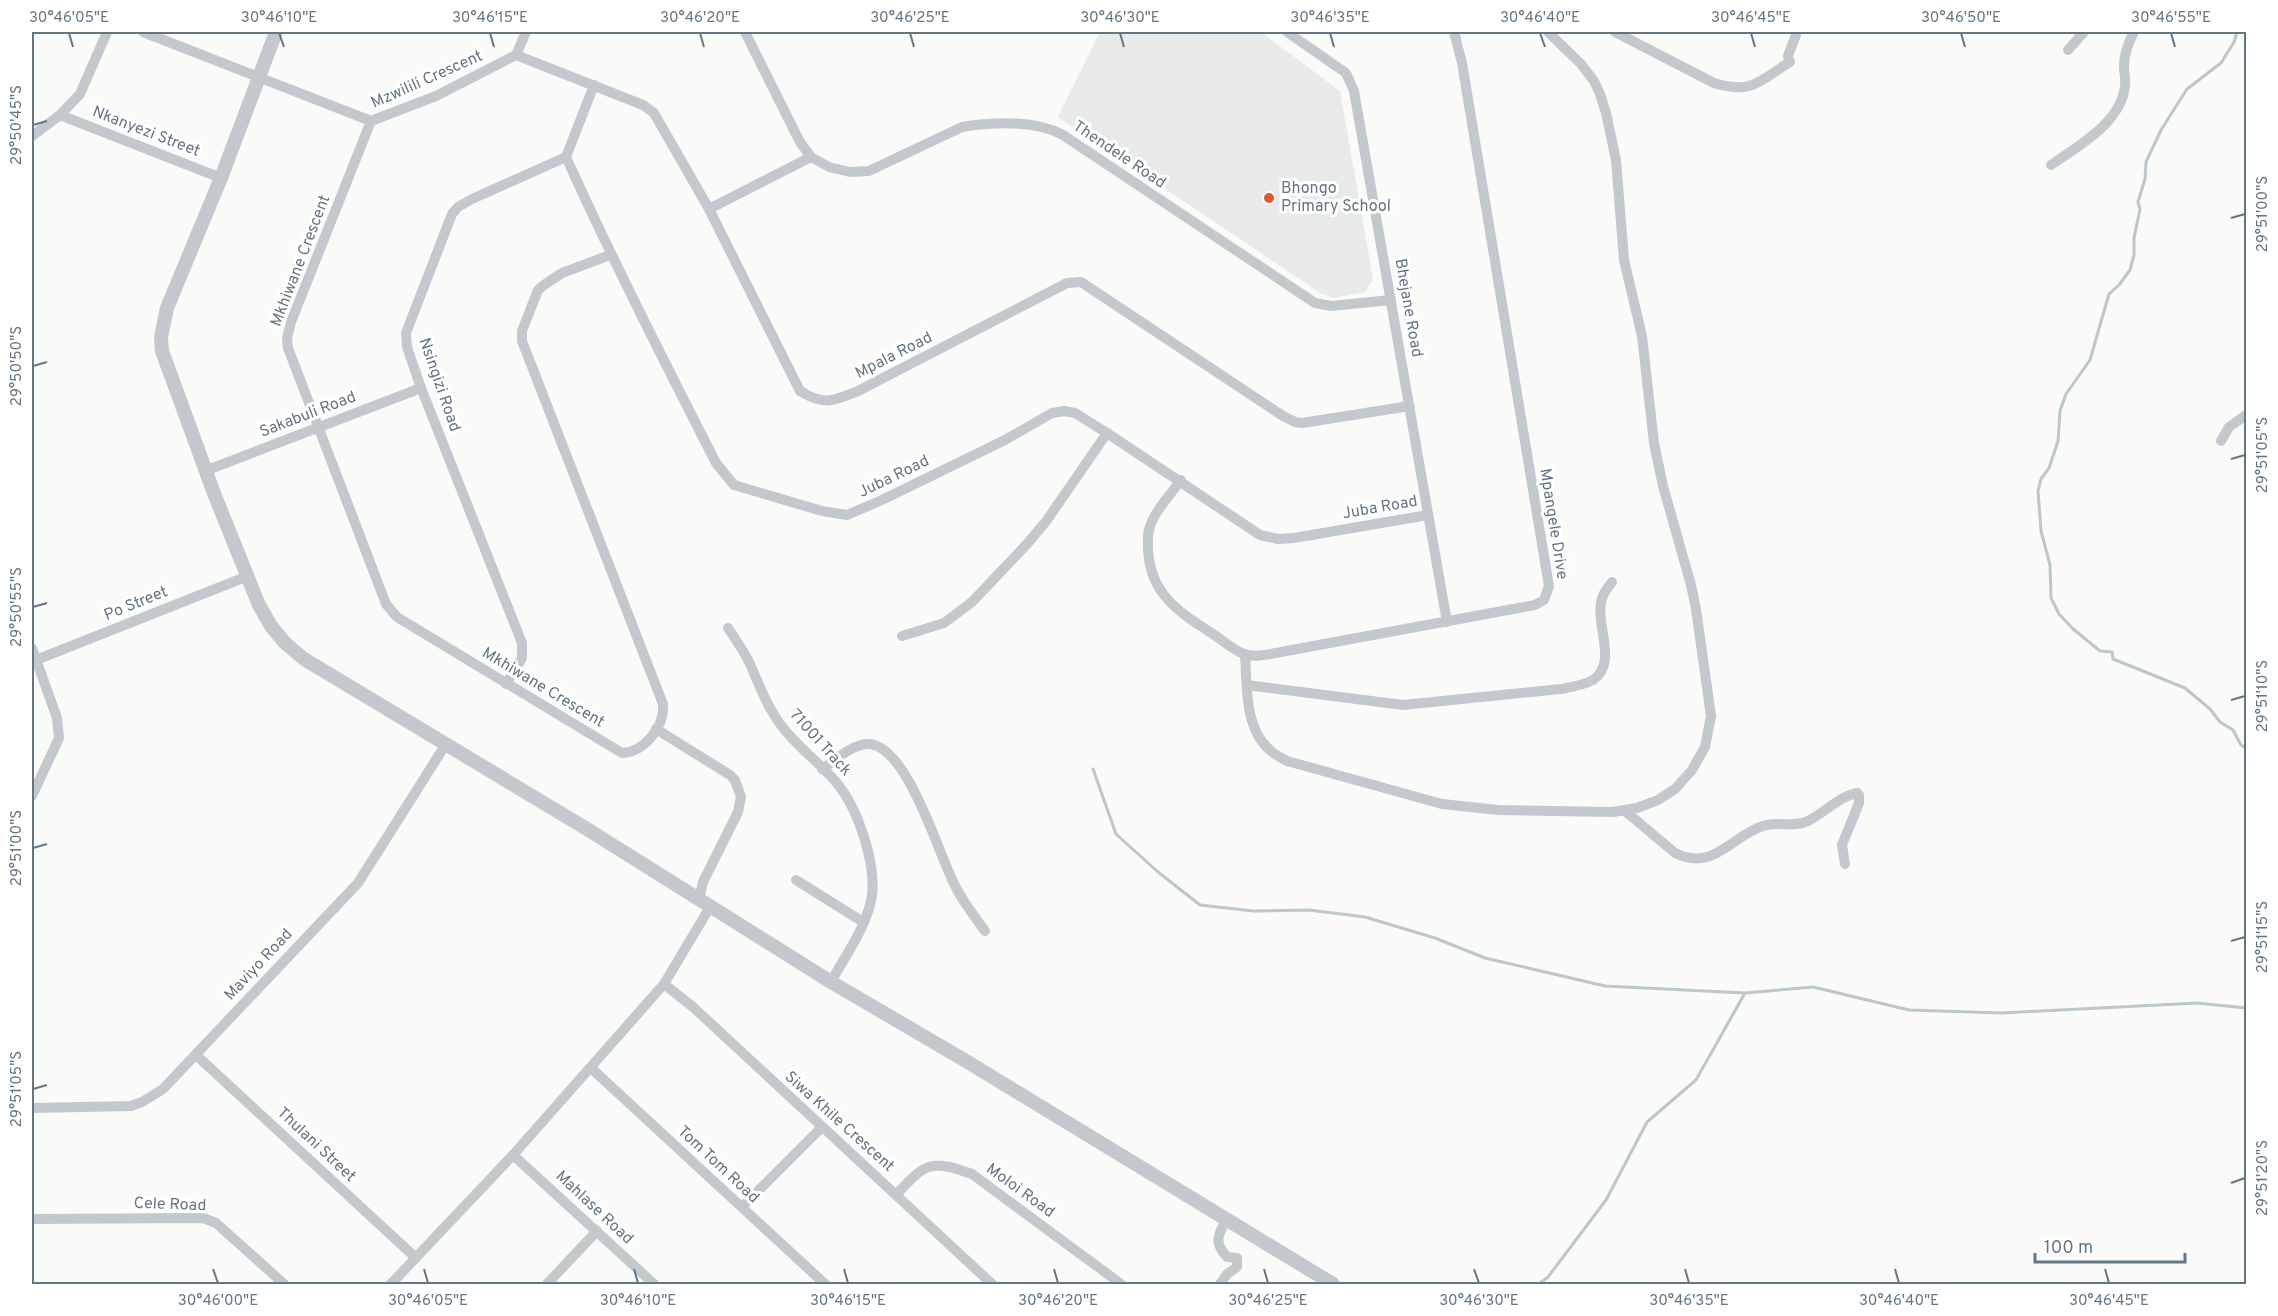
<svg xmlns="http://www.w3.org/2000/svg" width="2278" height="1316" font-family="Overpass,sans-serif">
<rect width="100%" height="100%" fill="#fafaf8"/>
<polygon fill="#e8e9e9" points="1100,32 1261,32 1340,91 1373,279 1365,292 1333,298 1322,294 1058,117"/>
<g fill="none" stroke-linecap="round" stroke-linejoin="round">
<g stroke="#bbc7cb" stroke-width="3">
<polyline points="2237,32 2234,42 2221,63 2187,89 2161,130 2146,162 2145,179 2138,202 2140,209 2134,238 2134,255 2130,270 2119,285 2109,294 2090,360 2066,394 2060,411 2058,441 2049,468 2041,479 2038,491 2041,531 2050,565 2051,598 2059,614 2072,628 2100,651 2112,652 2113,659 2185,688 2210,709 2220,722 2233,730 2241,745 2246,748"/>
<polyline points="1093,769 1116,834 1158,872 1200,905 1253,911 1309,910 1365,917 1435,938 1485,958 1605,986 1745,993 1813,987 1909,1010 2002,1013 2197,1003 2246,1008"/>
<polyline points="1539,1284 1548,1277 1606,1200 1647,1122 1696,1080 1745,993"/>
</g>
<g stroke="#c3c8cc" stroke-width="10">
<polyline points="143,32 371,121 436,96 516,55 526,32"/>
<path d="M745,32L800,142L811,157L829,167L850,172L869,171L962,127C993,122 1035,120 1063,135L1315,303L1331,306L1391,300"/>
<polyline points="1287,32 1346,73 1354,91 1447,622"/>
<path d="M1615,32L1714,83C1753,95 1760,80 1790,62L1788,56L1797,32"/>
<polyline points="2068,50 2084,32"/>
<path d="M516,55L643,105L654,113L709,209L800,391C824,406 834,401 858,391L1067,283L1081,282L1283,416L1295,422L1302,423L1410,406"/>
<path d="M594,85L566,157C613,261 664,361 716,463L734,485L822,511L847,515L882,500L1005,440L1052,413L1064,411L1075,413L1107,433L1260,535L1278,539L1294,538L1428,515"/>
<polyline points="60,115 221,178"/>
<path d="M371,121L291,322L287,338L288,348L386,604L397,617L622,753C644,752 665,727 663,704L522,341V331L538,290L544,285L562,273L610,255"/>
<polyline points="32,136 60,115 80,94 107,32"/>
<path d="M2051,165C2078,146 2121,123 2125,86C2126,80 2124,73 2124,67C2124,54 2128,43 2134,32"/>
<polyline points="709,209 811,157"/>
<polyline points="2221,441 2229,427 2246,415"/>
<polyline points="205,471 421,388"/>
<path d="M1181,480C1170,496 1149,516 1148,536C1145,589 1173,609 1213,634C1222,640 1233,650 1244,654C1255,658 1270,654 1281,652L1535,605L1544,600L1549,586L1462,63L1454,32"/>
<path d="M728,628C736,640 744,651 750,664C759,684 767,707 781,725C796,746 818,761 835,781C858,807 880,871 870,905C863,932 844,958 831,982"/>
<polyline points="902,636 944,623 972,602 1027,544 1047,520 1107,433"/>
<polyline points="32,648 57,718 59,738 32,796"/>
<path d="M1245,654C1247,685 1244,729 1271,751C1275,755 1282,758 1287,761L1442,804L1498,810L1613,812L1637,808L1658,800L1675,789L1692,770L1705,747L1711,716L1696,609L1691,585L1663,486L1654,443L1642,336L1624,260L1616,160L1606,113L1600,94L1594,81L1581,64L1548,32"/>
<polyline points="36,660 248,576"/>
<polyline points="506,684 522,658 522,643 421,388 407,347 406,333 452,214 458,207 472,199 566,157"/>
<path d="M1247,685L1403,705L1561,689C1572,687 1584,685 1593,680C1618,663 1596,626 1601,603C1602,594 1607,589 1612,582"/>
<polyline points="656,729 730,775 735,780 741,797 738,812 703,882 699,900"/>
<path d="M822,769C836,760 853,743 870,744C907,748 937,848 951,877C959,897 973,914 985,931"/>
<path d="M1625,811L1675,853C1714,872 1731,836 1763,826C1778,821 1794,828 1808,821C1824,813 1840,796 1857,793L1859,795V803L1842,845L1845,864"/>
<polyline points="796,880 863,922"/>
<polyline points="664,984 693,1007 992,1284"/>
<polyline points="196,1055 416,1258"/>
<polyline points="591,1068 825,1284"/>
<polyline points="32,1108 131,1106 142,1102 163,1089 358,883 446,744"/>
<polyline points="513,1155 654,1284"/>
<path d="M896,1195C926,1163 929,1159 972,1174L1121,1284"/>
<polyline points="742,1207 821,1128"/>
<polyline points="32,1219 203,1218 216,1223 284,1284"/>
<polyline points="391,1284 513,1155 664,984 710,907"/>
<polyline points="547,1284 597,1231"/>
<path d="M1220,1284L1227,1274L1237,1267V1258L1227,1257C1214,1243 1217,1235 1227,1220"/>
</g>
<polyline stroke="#c3c8cc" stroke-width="14" points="276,32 221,178 167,308 161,337 162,351 215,496 259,605 271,626 285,643 304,659 587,829 831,982 966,1061 1333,1284"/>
</g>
<path fill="none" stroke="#657683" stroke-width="2" d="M69,33L73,47M279,33L284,47M490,33L494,47M700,33L704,47M910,33L914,47M1120,33L1124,47M1330,33L1334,47M1540,33L1545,47M1751,33L1755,47M1961,33L1965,47M2171,33L2175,47M33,125L47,121M2231,218L2245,214M33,366L47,362M2231,459L2245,455M33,607L47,603M2231,700L2245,696M33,848L47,844M2231,941L2245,937M33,1089L47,1085M2231,1183L2245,1178M213,1269L218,1283M424,1269L428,1283M634,1269L638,1283M844,1269L848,1283M1054,1269L1058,1283M1264,1269L1268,1283M1474,1269L1479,1283M1685,1269L1689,1283M1895,1269L1899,1283M2105,1269L2109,1283"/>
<circle fill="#e4572e" stroke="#fff" stroke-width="2" cx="1269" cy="198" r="6"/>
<g text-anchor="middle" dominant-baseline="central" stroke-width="6" stroke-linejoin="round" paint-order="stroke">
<g font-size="16" fill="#657683" stroke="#fff">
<text transform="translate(427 80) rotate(-24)">Mzwilili Crescent</text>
<text transform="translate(146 132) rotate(21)">Nkanyezi Street</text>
<text transform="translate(1119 155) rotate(34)">Thendele Road</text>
<text transform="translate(301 261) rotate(-69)">Mkhiwane Crescent</text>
<text transform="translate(1408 308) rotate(80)">Bhejane Road</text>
<text transform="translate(894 356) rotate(-27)">Mpala Road</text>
<text transform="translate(439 385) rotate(71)">Nsingizi Road</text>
<text transform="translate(308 415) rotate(-21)">Sakabuli Road</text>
<text transform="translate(894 477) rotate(-26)">Juba Road</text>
<text transform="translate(1380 508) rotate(-10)">Juba Road</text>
<text transform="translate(1553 524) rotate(81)">Mpangele Drive</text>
<text transform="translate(136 604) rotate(-22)">Po Street</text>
<text transform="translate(543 688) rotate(31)">Mkhiwane Crescent</text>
<text transform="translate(820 743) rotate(48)">71001 Track</text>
<text transform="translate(259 965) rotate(-47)">Maviyo Road</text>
<text transform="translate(839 1122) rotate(42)">Siwa Khile Crescent</text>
<text transform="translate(316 1145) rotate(43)">Thulani Street</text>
<text transform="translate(718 1165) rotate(43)">Tom Tom Road</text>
<text transform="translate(1020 1191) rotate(36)">Moloi Road</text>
<text transform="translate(170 1205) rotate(2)">Cele Road</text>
<text transform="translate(594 1208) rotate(43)">Mahlase Road</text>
</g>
<g font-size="16" fill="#657683" stroke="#fff" text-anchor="start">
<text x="1281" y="189">Bhongo<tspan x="1281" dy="18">Primary School</tspan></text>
</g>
</g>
<rect width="2278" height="1316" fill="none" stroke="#ffffff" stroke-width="66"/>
<path d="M2035 1253v9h150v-9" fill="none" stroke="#657683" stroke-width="3"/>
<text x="2044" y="1253" font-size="18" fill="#657683" stroke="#ffffff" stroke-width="4.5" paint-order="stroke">100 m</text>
<rect x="33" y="33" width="2212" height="1250" fill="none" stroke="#657683" stroke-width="2"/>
<g font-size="15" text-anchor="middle" fill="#657683">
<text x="69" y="22">30°46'05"E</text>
<text x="279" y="22">30°46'10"E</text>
<text x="490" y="22">30°46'15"E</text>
<text x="700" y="22">30°46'20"E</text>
<text x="910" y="22">30°46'25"E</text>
<text x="1120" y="22">30°46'30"E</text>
<text x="1330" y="22">30°46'35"E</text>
<text x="1540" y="22">30°46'40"E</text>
<text x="1751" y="22">30°46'45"E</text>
<text x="1961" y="22">30°46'50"E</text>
<text x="2171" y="22">30°46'55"E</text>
<text transform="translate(16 125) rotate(-90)" y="5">29°50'45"S</text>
<text transform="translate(2262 214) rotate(-90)" y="5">29°51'00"S</text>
<text transform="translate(16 366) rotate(-90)" y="5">29°50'50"S</text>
<text transform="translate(2262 455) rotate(-90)" y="5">29°51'05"S</text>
<text transform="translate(16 607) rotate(-90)" y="5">29°50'55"S</text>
<text transform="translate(2262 696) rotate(-90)" y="5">29°51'10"S</text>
<text transform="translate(16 848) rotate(-90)" y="5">29°51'00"S</text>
<text transform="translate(2262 937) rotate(-90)" y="5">29°51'15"S</text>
<text transform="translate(16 1089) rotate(-90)" y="5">29°51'05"S</text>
<text transform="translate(2262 1178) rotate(-90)" y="5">29°51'20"S</text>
<text x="218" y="1305">30°46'00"E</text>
<text x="428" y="1305">30°46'05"E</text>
<text x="638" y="1305">30°46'10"E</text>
<text x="848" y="1305">30°46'15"E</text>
<text x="1058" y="1305">30°46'20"E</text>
<text x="1268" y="1305">30°46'25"E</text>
<text x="1479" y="1305">30°46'30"E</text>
<text x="1689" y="1305">30°46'35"E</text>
<text x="1899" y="1305">30°46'40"E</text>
<text x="2109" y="1305">30°46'45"E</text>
</g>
</svg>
